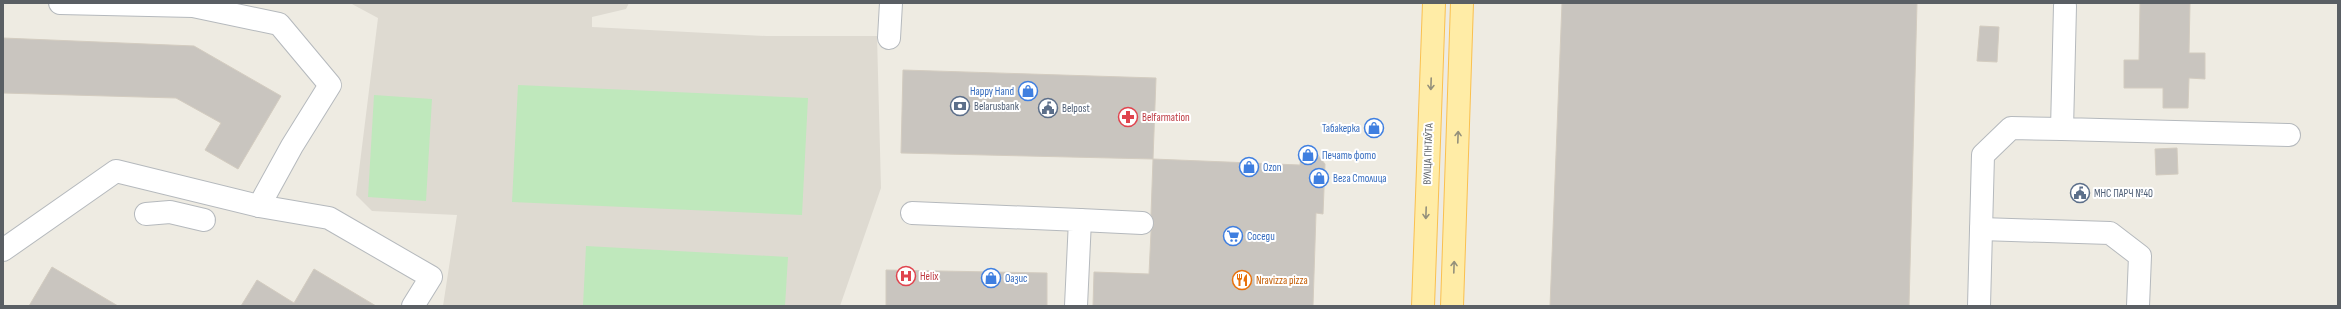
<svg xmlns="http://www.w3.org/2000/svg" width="2341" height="309" font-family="'Sofia Sans Condensed',sans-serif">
<rect width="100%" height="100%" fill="#eeebe2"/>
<polygon fill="#dedad1" points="350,3 629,3 626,9 592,17 592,27 766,36 877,36 881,188 840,306 443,306 457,215 372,211 356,195 378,18"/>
<g fill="#bfe8bc">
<polygon points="518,85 808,98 802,215 512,202"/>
<polygon points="374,95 432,99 426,201 368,197"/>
<polygon points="586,246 788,257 785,306 583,306"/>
</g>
<g fill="#c9c5bf" stroke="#d3ccc0">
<polygon points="1562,3 1917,3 1909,306 1550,306"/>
<polygon points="2140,3 2190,3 2189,53 2205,53 2205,79 2189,78 2188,108 2163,108 2163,88 2124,88 2124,60 2139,60"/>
<polygon points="1980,26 1999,27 1997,62 1977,61"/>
<polygon points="3,38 194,46 281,96 238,169 205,150 221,123 176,98 3,93"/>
<polygon points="903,70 1156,78 1153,159 901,153"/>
<polygon points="2177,148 2178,174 2156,175 2155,149"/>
<polygon points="1301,153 1317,154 1325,164 1323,214 1316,213 1313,306 1093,306 1094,272 1149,274 1151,232 1154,223 1151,215 1153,159 1300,165"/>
<polygon points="52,267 118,306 29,306"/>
<polygon points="314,269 376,306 241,306 257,280 294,303"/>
<polygon points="886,270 1047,273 1047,306 886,306"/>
</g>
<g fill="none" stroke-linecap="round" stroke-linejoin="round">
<defs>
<g id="minor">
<polyline points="2065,6 2062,129 2289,135"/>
<polyline points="889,38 891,3"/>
<polyline points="259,206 329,218 431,277 413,306"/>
<polyline points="912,213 1080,220 1076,306"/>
<polyline points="146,214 170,212 204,220"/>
<polyline points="1080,220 1142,223"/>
<polyline points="1981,229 2110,233 2140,256 2138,306"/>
<polyline points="3,250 116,171 259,206 292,146 330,85 279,24 193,6 60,3"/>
<polyline points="1979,306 1983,155 2011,128 2062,129"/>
</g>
<g id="major">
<polyline points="1423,306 1434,3"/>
<polyline points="1452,306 1462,3"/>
</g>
</defs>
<use href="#minor" stroke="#b5b9bd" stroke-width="24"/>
<use href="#major" stroke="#fac04f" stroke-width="24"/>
<use href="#minor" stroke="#fff" stroke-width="22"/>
<use href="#major" stroke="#ffeca6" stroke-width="22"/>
</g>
<defs><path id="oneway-shaft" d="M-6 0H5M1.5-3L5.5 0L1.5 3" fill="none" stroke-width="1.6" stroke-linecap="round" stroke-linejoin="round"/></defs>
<g stroke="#94907b">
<use href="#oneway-shaft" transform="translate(1431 84) rotate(92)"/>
<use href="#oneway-shaft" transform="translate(1458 137) rotate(-88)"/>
<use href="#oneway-shaft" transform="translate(1426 213) rotate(92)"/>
<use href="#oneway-shaft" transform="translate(1454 267) rotate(-88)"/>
</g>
<defs>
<symbol id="shop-ring" viewBox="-11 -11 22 22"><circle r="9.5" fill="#fff" stroke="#3f7fe0" stroke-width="1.5"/><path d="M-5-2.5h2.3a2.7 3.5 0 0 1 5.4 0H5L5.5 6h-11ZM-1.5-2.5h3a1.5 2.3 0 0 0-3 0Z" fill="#3f7fe0"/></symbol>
<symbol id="bank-ring" viewBox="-11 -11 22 22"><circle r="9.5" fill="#fff" stroke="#5c6f8a" stroke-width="1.5"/><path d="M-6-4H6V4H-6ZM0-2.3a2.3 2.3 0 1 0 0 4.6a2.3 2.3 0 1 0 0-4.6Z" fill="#5c6f8a"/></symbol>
<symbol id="civic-ring" viewBox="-11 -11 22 22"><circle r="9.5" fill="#fff" stroke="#5c6f8a" stroke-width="1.5"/><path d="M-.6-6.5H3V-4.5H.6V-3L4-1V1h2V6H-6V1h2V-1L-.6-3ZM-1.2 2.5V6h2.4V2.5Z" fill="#5c6f8a"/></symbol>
<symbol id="pharmacy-ring" viewBox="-11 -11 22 22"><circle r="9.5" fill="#fff" stroke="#e0444e" stroke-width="1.5"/><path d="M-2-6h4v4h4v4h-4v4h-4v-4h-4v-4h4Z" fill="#e0444e"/></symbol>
<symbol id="supermarket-ring" viewBox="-11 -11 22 22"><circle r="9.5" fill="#fff" stroke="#3f7fe0" stroke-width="1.5"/><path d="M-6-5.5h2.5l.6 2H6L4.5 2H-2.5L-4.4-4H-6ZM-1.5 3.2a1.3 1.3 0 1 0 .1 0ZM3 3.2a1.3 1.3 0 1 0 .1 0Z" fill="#3f7fe0"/></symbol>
<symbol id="hospital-ring" viewBox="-11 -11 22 22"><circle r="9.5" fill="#fff" stroke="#e0444e" stroke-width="1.5"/><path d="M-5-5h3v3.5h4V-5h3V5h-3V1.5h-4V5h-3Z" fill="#e0444e"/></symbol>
<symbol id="restaurant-ring" viewBox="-11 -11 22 22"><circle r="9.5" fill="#fff" stroke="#e8710a" stroke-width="1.5"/><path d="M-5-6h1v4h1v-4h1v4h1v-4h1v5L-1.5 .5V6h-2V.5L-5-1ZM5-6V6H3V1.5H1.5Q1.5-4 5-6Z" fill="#e8710a"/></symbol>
</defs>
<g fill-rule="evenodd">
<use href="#shop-ring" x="1017" y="80" width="22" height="22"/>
<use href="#bank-ring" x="949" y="95" width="22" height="22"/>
<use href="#civic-ring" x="1037" y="97" width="22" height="22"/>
<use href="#pharmacy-ring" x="1117" y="106" width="22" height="22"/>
<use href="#shop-ring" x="1363" y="117" width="22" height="22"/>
<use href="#shop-ring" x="1297" y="144" width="22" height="22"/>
<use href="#shop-ring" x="1238" y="156" width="22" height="22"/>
<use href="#shop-ring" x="1308" y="167" width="22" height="22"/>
<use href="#civic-ring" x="2069" y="182" width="22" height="22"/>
<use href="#supermarket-ring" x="1222" y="225" width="22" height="22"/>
<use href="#hospital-ring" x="895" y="265" width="22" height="22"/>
<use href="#shop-ring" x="980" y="267" width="22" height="22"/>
<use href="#restaurant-ring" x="1231" y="269" width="22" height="22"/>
</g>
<g text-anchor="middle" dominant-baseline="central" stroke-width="4" stroke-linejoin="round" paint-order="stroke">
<g font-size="11" fill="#366cbe" stroke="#fff" text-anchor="start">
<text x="1014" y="91" text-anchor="end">Happy Hand</text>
<text x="1360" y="128" text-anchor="end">Табакерка</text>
<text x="1322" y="155">Печать фото</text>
<text x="1263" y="167">Ozon</text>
<text x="1333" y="178">Вега Столица</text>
<text x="1247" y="236">Соседи</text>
<text x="1005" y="278">Оазис</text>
</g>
<g font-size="11" fill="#4e5e75" stroke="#fff" text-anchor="start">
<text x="974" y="106">Belarusbank</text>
<text x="1062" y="108">Belpost</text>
<text x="2094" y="193">МНС ПАРЧ №40</text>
</g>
<g font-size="11" fill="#be3a42" stroke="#fff" text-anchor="start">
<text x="1142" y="117">Belfarmation</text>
<text x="920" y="276">Helix</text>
</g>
<g font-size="11" fill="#5a5f64" stroke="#fff">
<text transform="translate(1428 154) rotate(-88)">ВУЛІЦА ГІНТАЎТА</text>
</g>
<g font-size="11" fill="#c56008" stroke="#fff" text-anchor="start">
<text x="1256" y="280">Nravizza pizza</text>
</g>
</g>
<rect width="2341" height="309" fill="none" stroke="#5a5f64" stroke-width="8"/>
</svg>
